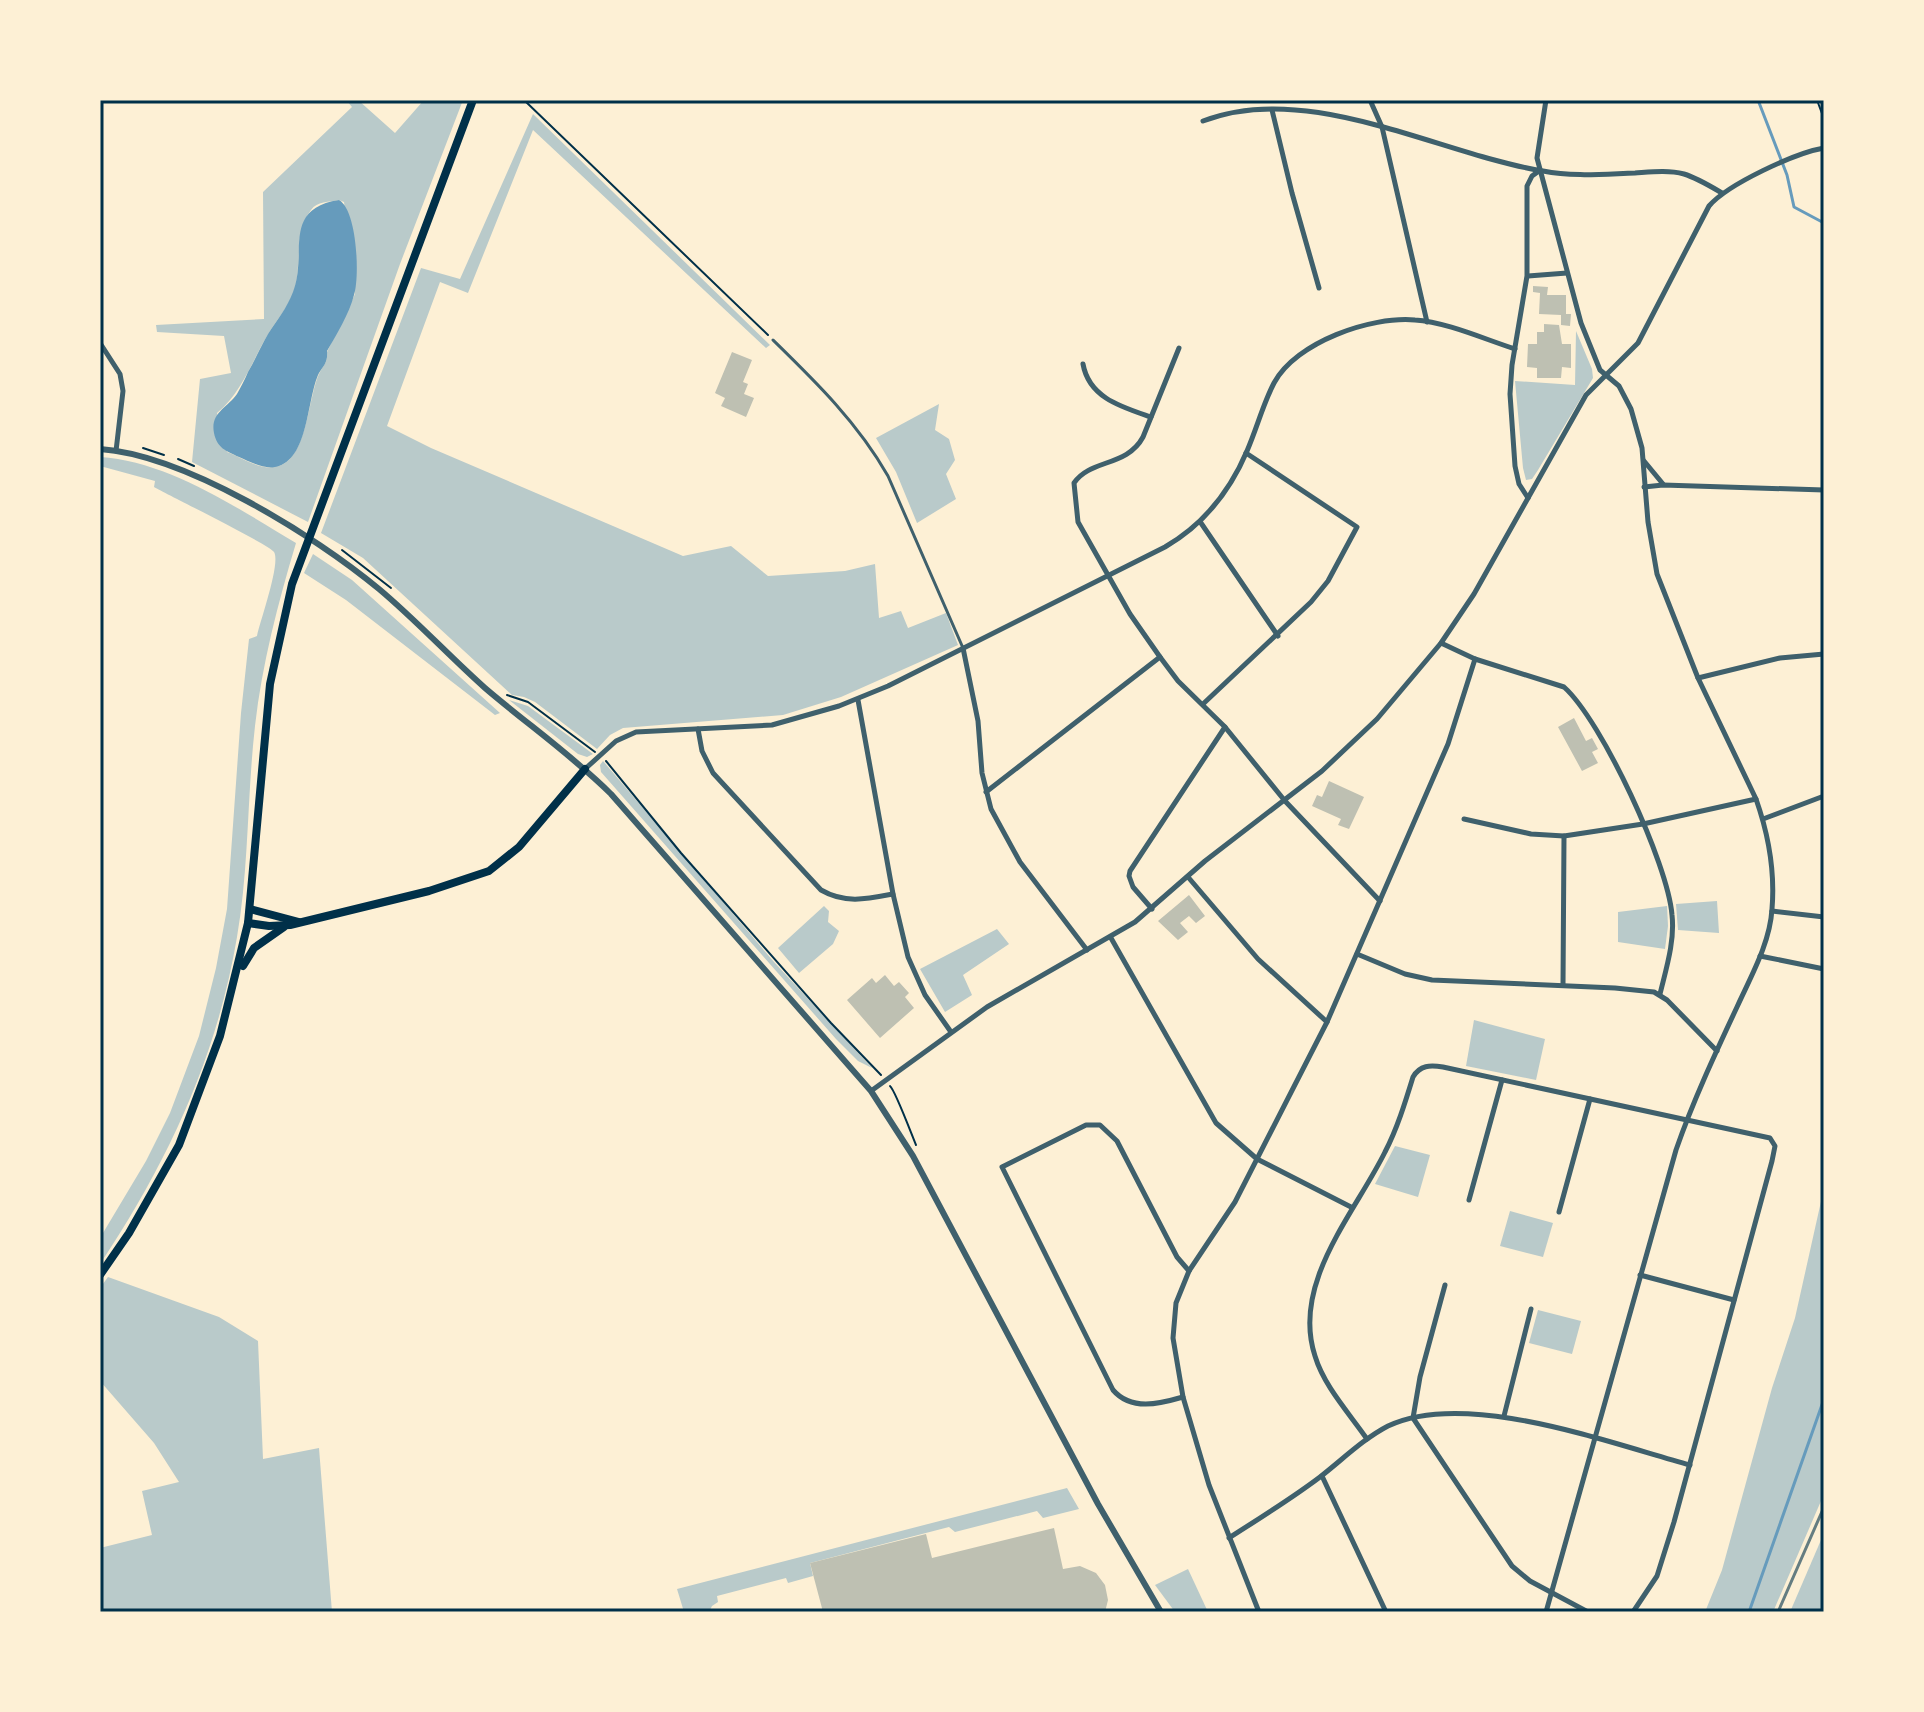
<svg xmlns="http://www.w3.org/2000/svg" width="1924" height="1712" font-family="Signika,sans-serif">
<rect width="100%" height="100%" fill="#fdf0d5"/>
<g fill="#b9caca" fill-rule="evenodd">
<path d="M346,100H358L395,133L424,100H463L400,264L308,522L192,462L200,379L231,373L224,336L157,332L156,325L264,319L263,192L352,107ZM339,200L344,202L355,294L327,352C328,363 323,365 319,374C308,397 307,463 275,467C259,470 241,457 227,452L217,413C242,392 251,363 267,336C276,320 290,306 295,288C302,262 293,233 311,210C317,201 329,202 339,200Z"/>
<polygon points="533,114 770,345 766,348 533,130 468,293 440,282 387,426 431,448 683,556 731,546 768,576 845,571 875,564 879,618 901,611 908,628 946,613 958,645 841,697 783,715 623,728 610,735 597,749 535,702 524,697 512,695 363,558 321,533 421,268 460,279"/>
<polygon points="1576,331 1592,369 1593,378 1538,470 1532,479 1526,480 1523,468 1515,381 1575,385"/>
<polygon points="939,404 935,430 949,439 955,460 946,474 956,499 917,523 896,472 876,438"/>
<path d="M100,457C168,461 239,509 296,543C278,603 262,664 255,726C247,796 249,868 237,937C217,1057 167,1164 100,1264V1238L146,1161L170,1113L199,1036L216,968L227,909L241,713L249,639L257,636C260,621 281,563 274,552C270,545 170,496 154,487L155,481L100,466Z"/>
<polygon points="313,554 352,580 500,713 495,715 346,600 304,573"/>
<polygon points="509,700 528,706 593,754 587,757 578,754"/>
<polygon points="603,761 774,962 872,1068 858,1061 836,1039 601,772 600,765"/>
<polygon points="1717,901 1719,933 1678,930 1676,904"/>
<polygon points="824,906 829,911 828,922 839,931 833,944 799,973 778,948"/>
<polygon points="1667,906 1668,926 1665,949 1618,942 1618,912"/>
<polygon points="997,929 1009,944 963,975 972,995 945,1012 920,969"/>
<polygon points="1474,1020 1545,1039 1536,1080 1466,1066"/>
<polygon points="1395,1146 1430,1155 1418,1197 1375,1184"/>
<polygon points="1824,1188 1824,1494 1773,1612 1705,1612 1722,1570 1772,1388 1795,1318"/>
<polygon points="1510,1211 1553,1223 1543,1257 1500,1246"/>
<polygon points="108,1277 219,1317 258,1341 263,1459 319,1448 332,1612 100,1612 100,1548 152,1535 142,1491 179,1482 154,1443 100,1381 100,1288"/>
<polygon points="1538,1310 1581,1321 1572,1354 1529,1343"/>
<polygon points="1067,1488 1079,1509 1043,1518 1037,1511 955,1532 949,1527 810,1563 813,1576 788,1583 786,1578 717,1596 718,1602 712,1606 709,1612 684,1612 677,1589"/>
<polygon points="1824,1533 1824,1612 1790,1612"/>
<polygon points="1188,1569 1208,1612 1175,1612 1155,1585"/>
</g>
<path fill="#669bbc" d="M339,200C357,210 360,276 354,295C349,314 337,334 327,351C328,362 324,365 319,373C307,397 309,456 279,466C266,471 251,462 239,457C226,451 217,448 214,433C210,413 227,408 237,394C241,387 245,379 248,372C255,360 261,346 268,334C277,320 287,308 293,292C308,254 281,209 339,200Z"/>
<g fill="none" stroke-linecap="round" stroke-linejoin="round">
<g stroke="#669bbc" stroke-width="3">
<polyline points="1758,100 1787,175 1794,207 1824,223"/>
<polyline points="1749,1612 1824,1399"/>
</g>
</g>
<g fill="#bec0b2">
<polygon points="1533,286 1548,287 1547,295 1566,295 1566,314 1571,314 1570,326 1561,325 1561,315 1539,314 1540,293 1533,292"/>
<polygon points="1544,324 1559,325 1562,344 1571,344 1571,368 1562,367 1561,378 1537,378 1537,368 1527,367 1528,344 1537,344 1537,332 1544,332"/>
<polygon points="732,352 752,360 743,382 748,384 744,394 754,398 746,417 721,406 725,398 715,393"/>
<polygon points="1574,718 1586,741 1592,738 1598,749 1592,752 1598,763 1582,771 1558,727"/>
<polygon points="1329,781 1364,797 1349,829 1338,825 1341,819 1312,806 1317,795 1322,797"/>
<polygon points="1189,895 1205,916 1196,923 1189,916 1180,923 1188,932 1178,940 1158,921"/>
<polygon points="885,975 894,986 899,982 909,993 905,997 914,1008 880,1038 847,1000 872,978 876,983"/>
<polygon points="1054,1528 1063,1569 1080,1566 1096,1573 1105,1585 1108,1600 1105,1612 823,1612 810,1563 926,1534 932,1558"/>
</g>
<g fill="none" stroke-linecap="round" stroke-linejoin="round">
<g stroke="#003049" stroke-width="2">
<polyline points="524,100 768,335"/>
<polyline points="1817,100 1824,119"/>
<polyline points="143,448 164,455"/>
<polyline points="178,459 194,466"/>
<polyline points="342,550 391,588"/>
<polyline points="507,695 528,702 595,752"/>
<polyline points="606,761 681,853 831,1023 881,1075"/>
<path d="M890,1086C895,1090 911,1133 916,1145"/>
</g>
<path stroke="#3f606c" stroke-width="3" d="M773,340C816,382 858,423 888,476L963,648"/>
<g stroke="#3f606c" stroke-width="5">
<polyline points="1370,100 1382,127 1427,322"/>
<polyline points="1272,110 1292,193 1319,288"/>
<path d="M1203,121C1308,80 1439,154 1543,171C1573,177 1604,174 1635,173C1651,172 1668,170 1684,174C1697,178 1710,186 1722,193"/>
<polyline points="1528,276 1567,273"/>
<polyline points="100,343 120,374 123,391 116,451"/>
<path d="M1179,348L1143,437C1127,467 1090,459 1074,483L1078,522L1130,614L1160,657L1178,681L1225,727L1285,801L1380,901"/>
<path d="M1083,364C1089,398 1122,407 1151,417"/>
<polyline points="1644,461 1663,484"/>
<polyline points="1644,487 1663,485 1824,490"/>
<polyline points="1528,498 1519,484 1515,466 1510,394 1512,365 1527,276 1527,186 1532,176 1539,171"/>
<polyline points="1201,523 1278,636"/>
<path d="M1441,643L1475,659L1564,687C1602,721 1668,864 1672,915C1675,941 1666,969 1660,994"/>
<polyline points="963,648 978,721 982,773 991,809 1020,862 1087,950"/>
<polyline points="1698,678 1780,658 1824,654"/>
<polyline points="858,700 893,894 908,957 925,995 951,1032"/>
<polyline points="1203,704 1311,602 1328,581 1357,527 1246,453"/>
<path d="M698,729L702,751L713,773L821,890C845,904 867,899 893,894"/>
<path d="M585,769L616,741L636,732L772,725L839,706L888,686L1165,547C1203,525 1230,491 1247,451C1257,428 1263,404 1274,383C1296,342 1371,316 1415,320C1446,322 1484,339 1515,349"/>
<polyline points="986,792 1160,657"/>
<polyline points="1464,819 1531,834 1564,836 1643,824 1756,799"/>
<polyline points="1763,819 1824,796"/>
<polyline points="1188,877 1258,959 1327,1022"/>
<polyline points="1152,909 1133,887 1129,876 1130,871 1225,727"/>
<polyline points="1772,911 1824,917"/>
<polyline points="1111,938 1216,1123 1257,1159 1351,1207"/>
<polyline points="1357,954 1405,974 1432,980 1615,988 1654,992 1667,1000 1717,1051"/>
<polyline points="1760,956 1824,969"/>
<polyline points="1563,985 1564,836"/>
<path d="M871,1091L987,1007L1135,922L1205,861L1322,771L1377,719L1441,643L1474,594L1586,395L1638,343L1709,206C1728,184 1795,153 1824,148"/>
<polyline points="1469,1200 1502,1080"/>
<polyline points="1559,1212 1590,1099"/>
<polyline points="1640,1275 1734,1300"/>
<polyline points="1445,1285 1420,1377 1413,1418 1512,1566 1530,1581 1588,1612"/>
<path d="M1183,1397C1159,1404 1131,1411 1113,1390L1002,1167L1086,1125H1100L1117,1141L1177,1257L1189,1271"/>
<polyline points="1504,1416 1531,1309"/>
<path d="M1367,1439C1349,1413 1324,1386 1315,1356C1291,1283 1355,1213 1385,1152C1397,1129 1405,1103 1413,1077C1420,1065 1430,1065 1443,1067L1770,1138L1775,1146L1772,1161L1674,1522L1657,1576L1633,1612"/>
<polyline points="1322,1476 1386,1612"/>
<path d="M1229,1538C1260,1518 1291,1499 1320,1477C1342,1460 1363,1439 1388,1426C1466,1389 1609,1443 1690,1465"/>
<polyline points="1259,1612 1209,1485 1183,1397 1173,1338 1176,1303 1189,1271 1235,1202 1327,1022 1448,744 1475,659"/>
<path d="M1546,1612L1676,1150C1693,1101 1715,1054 1737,1007C1751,976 1770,943 1772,909C1775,873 1768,833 1756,799L1698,678L1657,574L1648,522L1642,448L1631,409L1619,386L1600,370L1581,323L1537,158L1546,100"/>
</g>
<path stroke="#3f606c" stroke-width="6" d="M100,449C185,455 314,535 379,589C416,620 449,656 485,688C527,724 572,755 611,794L871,1091L913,1156L1098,1504L1161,1612"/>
<g stroke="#003049" stroke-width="8">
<polyline points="250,909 299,922"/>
<polyline points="248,923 269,926 290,925 429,891 489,871 519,847 585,769"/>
<polyline points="243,966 254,948 284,927"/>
<polyline points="100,1275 129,1233 179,1145 220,1036 248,923 270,684 292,584 473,100"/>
</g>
<polyline stroke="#657d81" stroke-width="3" points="1778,1612 1824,1507"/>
</g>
<rect width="1924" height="1712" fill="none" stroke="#fdf0d5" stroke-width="204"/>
<rect x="102" y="102" width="1720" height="1508" fill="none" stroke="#003049" stroke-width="3"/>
</svg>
